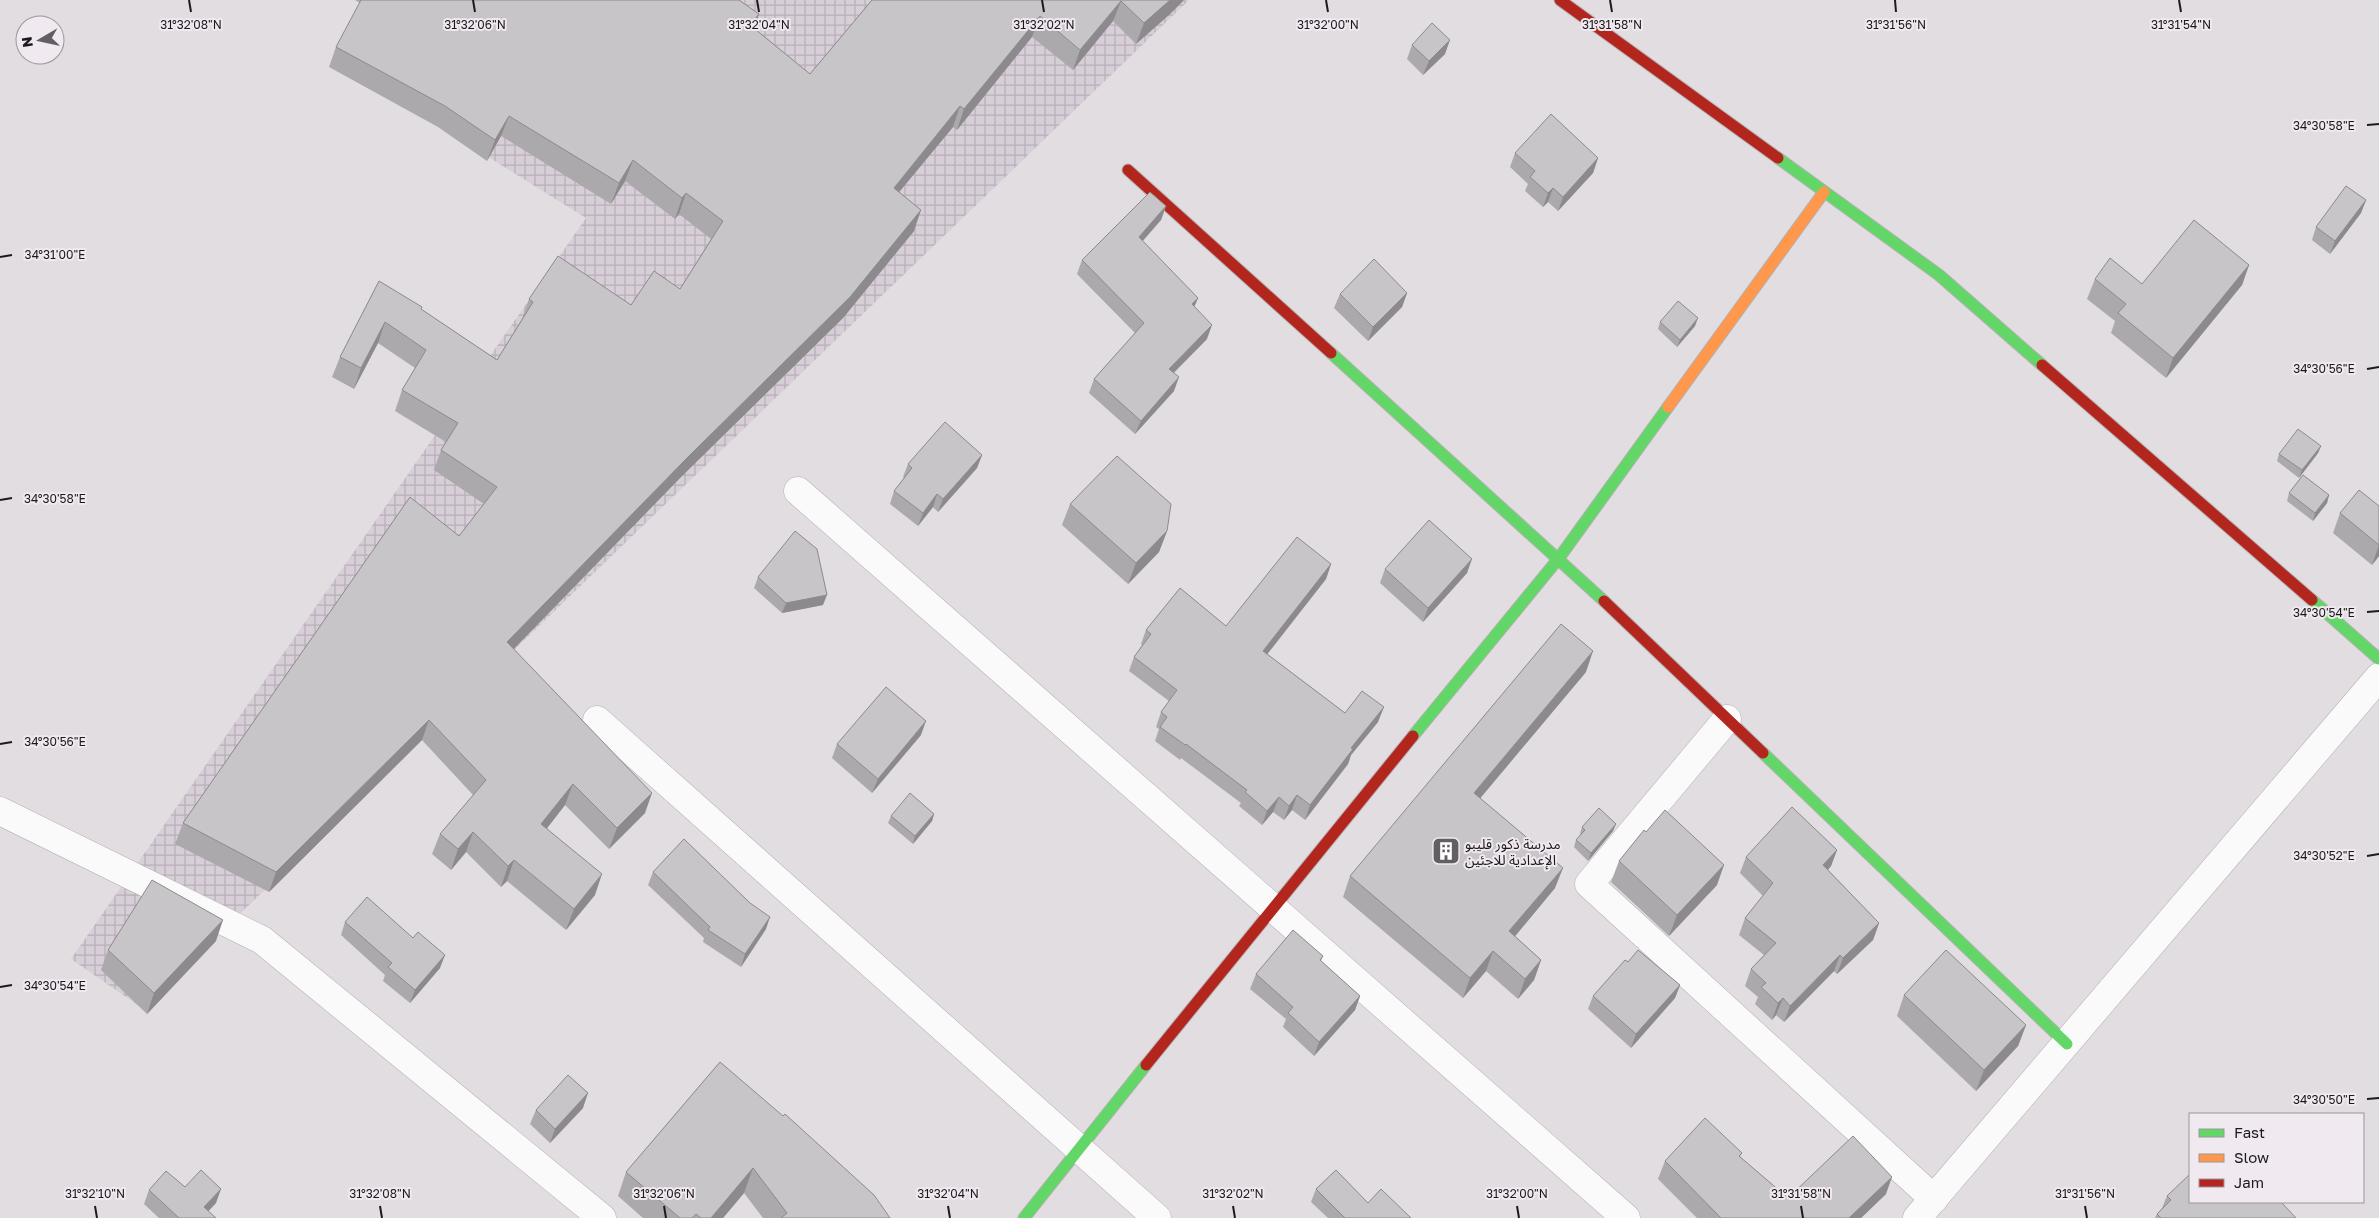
<svg xmlns="http://www.w3.org/2000/svg" width="2379" height="1218" font-family="'Golos Text','Noto Sans Arabic',sans-serif">
<defs>
<pattern id="industrial-grid" width="8" height="8" patternUnits="userSpaceOnUse" patternTransform="scale(1.25)"><rect width="8" height="8" fill="#d7ced7"/><path d="M0 4h8M4 0v8" fill="none" stroke="#b8b0b8"/></pattern>
</defs>
<rect width="100%" height="100%" fill="#e1dde1"/>
<polygon fill="url(#industrial-grid)" points="363,0 1189,0 142,1008 71,959 586,218 337,62"/>
<g fill="none" stroke-linecap="round" stroke-linejoin="round">
<defs>
<g id="street">
<polyline points="798,491 1626,1218"/>
<polyline points="1727,719 1589,884 1934,1199"/>
<polyline points="597,720 1157,1218"/>
<polyline points="0,811 262,940 602,1218"/>
<polyline points="1917,1218 2379,677"/>
</g>
<g id="fast">
<polyline points="1778,158 1939,275 2042,365"/>
<polyline points="1331,353 1604,601"/>
<polyline points="2312,600 2379,659"/>
<polyline points="1413,736 1559,558 1668,407"/>
<polyline points="1763,753 2067,1044"/>
<polyline points="1024,1218 1146,1065"/>
</g>
<polyline id="slow" points="1668,407 1824,192"/>
<g id="jam">
<polyline points="1560,0 1778,158"/>
<polyline points="1128,170 1331,353"/>
<polyline points="2042,365 2312,600"/>
<polyline points="1604,601 1763,753"/>
<polyline points="1146,1065 1413,736"/>
</g>
</defs>
<use href="#street" stroke="#b4b1b4" stroke-width="29"/>
<use href="#fast" stroke="#b4b1b4" stroke-width="13"/>
<use href="#slow" stroke="#b4b1b4" stroke-width="13"/>
<use href="#jam" stroke="#b4b1b4" stroke-width="13"/>
<use href="#street" stroke="#fafafa" stroke-width="28"/>
<use href="#fast" stroke="#63d668" stroke-width="11"/>
<use href="#slow" stroke="#ff974d" stroke-width="11"/>
<use href="#jam" stroke="#b3261e" stroke-width="11"/>
</g>
<g fill="#aca9ac">
<polygon points="355,0 739,0 759,14 754,28 810,74 872,0 1184,0 1170,14 1136,44 1113,21 1073,70 1032,37 957,130 953,127 899,192 914,231 843,318 681,477 514,649 645,813 609,849 565,805 547,828 595,895 566,930 507,881 501,887 466,852 451,870 432,854 440,834 473,795 422,740 269,892 175,844 183,823 459,536 484,504 434,470 441,450 446,442 395,411 402,390 415,368 378,343 354,389 332,377 340,357 379,281 497,360 522,319 529,299 631,305 680,289 711,239 679,214 675,219 625,181 611,204 501,136 487,161 438,127 329,67 336,47 360,3"/>
<polygon points="1412,45 1445,54 1423,75 1407,59"/>
<polygon points="1515,153 1598,158 1593,173 1558,211 1548,202 1543,207 1525,191 1528,184 1510,167"/>
<polygon points="2366,200 2361,213 2330,254 2312,240 2316,227"/>
<polygon points="1166,206 1161,220 1142,241 1198,298 1194,307 1207,339 1174,373 1174,391 1135,434 1089,393 1094,379 1135,333 1077,274 1082,260"/>
<polygon points="2249,265 2242,285 2166,378 2111,333 2115,321 2087,299 2095,279 2142,284"/>
<polygon points="1407,293 1402,307 1368,341 1334,308 1340,294"/>
<polygon points="1660,322 1695,326 1677,347 1658,329"/>
<polygon points="2321,446 2318,453 2299,478 2277,461 2279,454"/>
<polygon points="982,455 977,468 938,512 933,507 918,526 890,504 894,491 904,478 903,477 908,464"/>
<polygon points="2289,493 2329,495 2327,503 2313,521 2287,501"/>
<polygon points="1070,504 1167,531 1159,552 1128,584 1062,525"/>
<polygon points="2379,506 2379,556 2372,565 2333,533 2340,513"/>
<polygon points="1331,564 1326,579 1267,654 1345,713 1378,722 1351,755 1348,764 1305,820 1292,810 1284,820 1273,812 1262,825 1239,806 1241,803 1181,758 1180,760 1155,741 1159,729 1156,727 1161,712 1169,701 1129,671 1134,657 1142,645 1141,644 1146,630 1226,626"/>
<polygon points="1385,569 1467,573 1423,622 1380,583"/>
<polygon points="758,577 823,605 782,613 754,588"/>
<polygon points="1586,672 1480,798 1555,888 1515,936 1541,960 1534,980 1518,999 1486,971 1463,998 1343,897 1350,876"/>
<polygon points="921,735 872,793 832,758 837,744"/>
<polygon points="934,814 932,821 913,844 888,823 891,816"/>
<polygon points="1582,827 1613,831 1588,861 1574,847 1576,840 1580,835 1580,834"/>
<polygon points="1837,850 1831,866 1828,870 1879,923 1873,940 1837,974 1834,971 1784,1022 1776,1015 1772,1020 1755,1004 1758,997 1745,986 1751,969 1764,955 1739,935 1745,918 1763,896 1740,873 1746,857"/>
<polygon points="1619,861 1717,885 1669,936 1611,882"/>
<polygon points="653,872 766,929 741,967 703,942 704,938 648,885"/>
<polygon points="345,922 440,968 410,1003 383,981 385,975 341,935"/>
<polygon points="216,941 147,1014 101,970 108,950"/>
<polygon points="1323,956 1321,961 1360,996 1355,1010 1314,1056 1283,1027 1286,1019 1250,989 1256,974"/>
<polygon points="1628,962 1680,985 1675,998 1631,1048 1588,1009 1593,996"/>
<polygon points="1904,995 2026,1025 2018,1046 1976,1091 1897,1016"/>
<polygon points="720,1062 890,1218 763,1218 744,1193 723,1218 643,1218 618,1196 626,1172"/>
<polygon points="583,1108 550,1143 530,1124 536,1110"/>
<polygon points="1742,1153 1740,1157 1788,1198 1886,1194 1861,1218 1697,1218 1658,1179 1665,1161"/>
<polygon points="185,1187 216,1203 208,1211 216,1218 159,1218 144,1204 149,1190"/>
<polygon points="1316,1189 1368,1203 1411,1218 1328,1218 1311,1202"/>
<polygon points="2167,1196 2296,1218 2155,1218 2157,1214 2162,1208"/>
</g>
<g fill="#8c8a8c">
<polygon points="1170,0 1184,0 1170,14 1136,44 1144,23"/>
<polygon points="1121,1 1113,21 1073,70 1080,50"/>
<polygon points="759,14 752,35 750,25"/>
<polygon points="1040,16 1032,37 957,130 964,109"/>
<polygon points="1450,40 1445,54 1423,75 1429,61"/>
<polygon points="960,106 953,127 886,208 894,188"/>
<polygon points="509,116 501,136 487,161 495,140"/>
<polygon points="1598,158 1593,173 1558,211 1563,197"/>
<polygon points="633,160 625,181 611,204 619,183"/>
<polygon points="1553,188 1548,202 1543,207 1548,193"/>
<polygon points="686,193 679,214 675,219 682,198"/>
<polygon points="2366,200 2361,213 2330,254 2335,241"/>
<polygon points="1166,206 1161,220 1134,251 1139,237"/>
<polygon points="921,210 914,231 843,318 681,477 500,663 507,642"/>
<polygon points="2249,265 2242,285 2166,378 2173,358"/>
<polygon points="1407,293 1402,307 1368,341 1373,327"/>
<polygon points="1198,298 1192,312 1192,304"/>
<polygon points="1698,318 1695,326 1677,347 1680,340"/>
<polygon points="385,322 378,343 354,389 361,368"/>
<polygon points="1212,325 1207,339 1164,382 1169,369"/>
<polygon points="1179,377 1174,391 1135,434 1141,421"/>
<polygon points="2321,446 2318,453 2299,478 2302,470"/>
<polygon points="982,455 977,468 938,512 943,499"/>
<polygon points="937,494 933,507 918,526 923,513"/>
<polygon points="2329,495 2327,503 2313,521 2315,513"/>
<polygon points="1167,531 1159,552 1128,584 1136,563"/>
<polygon points="2379,545 2379,556 2372,565"/>
<polygon points="1472,559 1467,573 1423,622 1428,608"/>
<polygon points="1331,564 1326,579 1258,666 1263,651"/>
<polygon points="827,595 823,605 782,613 786,603"/>
<polygon points="1593,651 1586,672 1467,814 1474,793"/>
<polygon points="1384,707 1378,722 1351,755 1348,764 1305,820 1310,805 1351,748"/>
<polygon points="429,720 422,740 269,892 276,872"/>
<polygon points="926,721 921,735 872,793 878,779"/>
<polygon points="573,784 565,805 534,845 541,824"/>
<polygon points="652,793 645,813 609,849 617,828"/>
<polygon points="1297,795 1292,810 1284,820 1289,806"/>
<polygon points="1279,797 1273,812 1262,825 1267,811"/>
<polygon points="934,814 932,821 913,844 915,836"/>
<polygon points="1616,824 1613,831 1588,861 1591,853"/>
<polygon points="473,832 466,852 451,870 458,849"/>
<polygon points="1837,850 1831,866 1817,882 1823,865"/>
<polygon points="514,860 507,881 501,887 508,866"/>
<polygon points="1724,865 1717,885 1669,936 1677,915"/>
<polygon points="1563,868 1555,888 1502,952 1509,931"/>
<polygon points="602,874 595,895 566,930 574,909"/>
<polygon points="770,917 766,929 741,967 745,954"/>
<polygon points="223,920 216,941 147,1014 154,993"/>
<polygon points="1879,923 1873,940 1837,974 1843,958"/>
<polygon points="1493,951 1486,971 1463,998 1470,978"/>
<polygon points="445,955 440,968 410,1003 415,990"/>
<polygon points="1840,955 1834,971 1784,1022 1790,1006"/>
<polygon points="1541,960 1534,980 1518,999 1525,979"/>
<polygon points="1680,985 1675,998 1631,1048 1636,1034"/>
<polygon points="1360,996 1355,1010 1314,1056 1319,1042"/>
<polygon points="1783,998 1776,1015 1772,1020 1778,1003"/>
<polygon points="2026,1025 2018,1046 1976,1091 1984,1070"/>
<polygon points="588,1093 583,1108 550,1143 555,1129"/>
<polygon points="753,1168 744,1193 723,1218 711,1218"/>
<polygon points="1892,1177 1886,1194 1861,1218 1849,1218"/>
<polygon points="221,1189 216,1203 202,1218 204,1207"/>
</g>
<g fill="#c8c5c8" stroke="#8c8a8c">
<polygon points="361,0 739,0 759,14 750,25 810,74 872,0 1170,0 1144,23 1121,1 1080,50 1040,16 964,109 960,106 894,188 921,210 850,297 689,456 507,642 652,793 617,828 573,784 541,824 602,874 574,909 514,860 508,866 473,832 458,849 440,834 486,780 429,720 276,872 183,823 410,497 459,536 497,487 441,450 458,423 402,390 426,350 385,322 361,368 340,357 379,281 422,307 421,309 497,360 533,302 529,299 558,256 631,305 654,271 680,289 723,221 686,193 682,198 633,160 619,183 509,116 495,140 445,106 336,47"/>
<polygon points="1432,23 1450,40 1429,61 1412,45"/>
<polygon points="1551,114 1598,158 1563,197 1553,188 1548,193 1530,177 1535,171 1515,153"/>
<polygon points="2346,186 2366,200 2335,241 2316,227"/>
<polygon points="1150,192 1166,206 1139,237 1198,298 1192,304 1212,325 1169,369 1179,377 1141,421 1094,379 1144,323 1082,260"/>
<polygon points="2194,220 2249,265 2173,358 2118,313 2126,304 2095,279 2110,258 2142,284"/>
<polygon points="1374,259 1407,293 1373,327 1340,294"/>
<polygon points="1678,301 1698,318 1680,340 1660,322"/>
<polygon points="945,422 982,455 943,499 937,494 923,513 894,491 912,468 908,464"/>
<polygon points="2298,429 2321,446 2302,470 2279,454"/>
<polygon points="1117,456 1171,504 1167,531 1136,563 1070,504"/>
<polygon points="2303,475 2329,495 2315,513 2289,493"/>
<polygon points="2359,490 2379,506 2379,545 2340,513"/>
<polygon points="1429,520 1472,559 1428,608 1385,569"/>
<polygon points="795,531 817,549 827,595 786,603 758,577"/>
<polygon points="1297,537 1331,564 1263,651 1345,713 1362,691 1384,707 1351,748 1353,749 1310,805 1297,795 1289,806 1279,797 1267,811 1245,792 1247,790 1186,744 1185,745 1160,727 1167,717 1161,712 1177,690 1134,657 1151,634 1146,630 1180,588 1226,626"/>
<polygon points="1561,624 1593,651 1474,793 1563,868 1509,931 1541,960 1525,979 1493,951 1470,978 1350,876"/>
<polygon points="886,687 926,721 878,779 837,744"/>
<polygon points="910,793 934,814 915,836 891,816"/>
<polygon points="1792,807 1837,850 1823,865 1879,923 1843,958 1840,955 1790,1006 1783,998 1778,1003 1761,987 1766,983 1751,969 1776,943 1745,918 1773,883 1746,857"/>
<polygon points="1599,808 1616,824 1591,853 1576,840 1585,830 1582,827"/>
<polygon points="1665,810 1724,865 1677,915 1619,861 1644,830 1646,832"/>
<polygon points="684,839 750,903 770,917 745,954 708,930 710,927 653,872"/>
<polygon points="152,880 223,920 154,993 108,950"/>
<polygon points="367,897 413,938 418,932 445,955 415,990 388,967 392,963 345,922"/>
<polygon points="1293,930 1323,956 1320,960 1360,996 1319,1042 1288,1013 1293,1007 1256,974"/>
<polygon points="1638,950 1680,985 1636,1034 1593,996 1625,960 1628,962"/>
<polygon points="1946,950 2026,1025 1984,1070 1904,995"/>
<polygon points="720,1062 783,1116 785,1114 874,1195 890,1218 781,1218 787,1213 753,1168 711,1218 701,1218 696,1214 692,1218 680,1218 626,1172"/>
<polygon points="568,1075 588,1093 555,1129 536,1110"/>
<polygon points="1705,1118 1742,1153 1739,1156 1788,1198 1853,1136 1892,1177 1849,1218 1721,1218 1665,1161"/>
<polygon points="201,1170 221,1189 204,1207 216,1218 179,1218 149,1190 166,1171 185,1187"/>
<polygon points="1336,1170 1368,1203 1381,1189 1411,1218 1345,1218 1316,1189"/>
<polygon points="2190,1174 2190,1202 2281,1202 2296,1218 2161,1218 2157,1214 2171,1200 2167,1196"/>
</g>
<path fill="none" stroke="#1d1a1d" stroke-width="2" d="M189,0L191,12M473,0L475,12M757,0L759,12M1042,0L1044,12M1326,0L1328,12M1610,0L1612,12M1895,0L1896,12M2179,0L2181,12M2367,125L2379,124M0,257L12,255M2367,369L2379,367M0,500L12,498M2367,612L2379,611M0,744L12,742M2367,856L2379,854M0,987L12,985M2367,1099L2379,1098M95,1206L97,1218M380,1206L382,1218M664,1206L666,1218M948,1206L950,1218M1233,1206L1235,1218M1517,1206L1519,1218M1801,1206L1803,1218M2085,1206L2087,1218"/>
<defs>
<symbol id="building-square" viewBox="-11 -11 22 22"><rect x="-9" y="-9" width="18" height="18" rx="4" fill="#625e62" stroke="#f0e9f0"/><path d="M-4-6H4V6H1V3H-1V6H-4ZM-2.5-4.3h1.7v1.8h-1.7ZM.8-4.3h1.7v1.8H.8ZM-2.5-1h1.7V.8h-1.7ZM.8-1h1.7V.8H.8Z" fill="#fff"/></symbol>
</defs>
<g fill-rule="evenodd">
<use href="#building-square" x="1430" y="835" width="32" height="32"/>
</g>
<g text-anchor="middle" dominant-baseline="central" stroke-width="4" stroke-linejoin="round" paint-order="stroke">
<g font-size="14" fill="#1d1a1d" stroke="#f0e9f0" text-anchor="start">
<text x="1465" y="843">مدرسة ذكور قليبو<tspan x="1465" dy="16">الإعدادية للاجئين</tspan></text>
</g>
</g>
<g font-size="12" text-anchor="middle" fill="#1d1a1d" stroke="#f0e9f0" stroke-width="4" stroke-linejoin="round" paint-order="stroke">
<text x="191" y="29">31°32'08"N</text>
<text x="475" y="29">31°32'06"N</text>
<text x="759" y="29">31°32'04"N</text>
<text x="1044" y="29">31°32'02"N</text>
<text x="1328" y="29">31°32'00"N</text>
<text x="1612" y="29">31°31'58"N</text>
<text x="1896" y="29">31°31'56"N</text>
<text x="2181" y="29">31°31'54"N</text>
<text x="2324" y="130">34°30'58"E</text>
<text x="55" y="259">34°31'00"E</text>
<text x="2324" y="373">34°30'56"E</text>
<text x="55" y="503">34°30'58"E</text>
<text x="2324" y="617">34°30'54"E</text>
<text x="55" y="746">34°30'56"E</text>
<text x="2324" y="860">34°30'52"E</text>
<text x="55" y="990">34°30'54"E</text>
<text x="2324" y="1104">34°30'50"E</text>
<text x="95" y="1198">31°32'10"N</text>
<text x="380" y="1198">31°32'08"N</text>
<text x="664" y="1198">31°32'06"N</text>
<text x="948" y="1198">31°32'04"N</text>
<text x="1233" y="1198">31°32'02"N</text>
<text x="1517" y="1198">31°32'00"N</text>
<text x="1801" y="1198">31°31'58"N</text>
<text x="2085" y="1198">31°31'56"N</text>
</g>
<rect x="2189" y="1113" width="175" height="90" fill="#f0e9f0" stroke="#9c969c"/>
<rect x="2199" y="1129" width="25" height="8" fill="#63d668" stroke="#9c969c"/>
<text x="2234" y="1138" font-size="15" fill="#1d1a1d">Fast</text>
<rect x="2199" y="1154" width="25" height="8" fill="#ff974d" stroke="#9c969c"/>
<text x="2234" y="1163" font-size="15" fill="#1d1a1d">Slow</text>
<rect x="2199" y="1179" width="25" height="8" fill="#b3261e" stroke="#9c969c"/>
<text x="2234" y="1188" font-size="15" fill="#1d1a1d">Jam</text>
<g transform="translate(40 40) rotate(261)"><circle r="24" fill="#f0e9f0" stroke="#9c969c"/>
<path d="M0-4L9 19L0 12L-9 19Z" fill="#625e62"/>
<text y="-8" font-size="14" font-weight="bold" text-anchor="middle" fill="#1d1a1d">N</text>
</g>
</svg>
